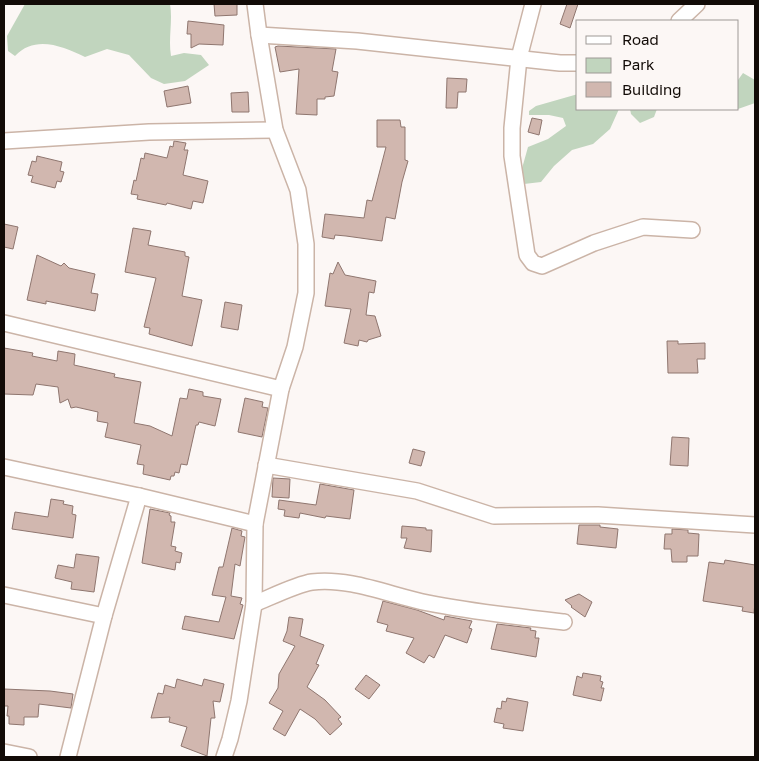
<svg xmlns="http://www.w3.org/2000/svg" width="759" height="761" font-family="'Golos Text',sans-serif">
<rect width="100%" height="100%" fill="#fcf7f5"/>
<g fill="#c1d5be">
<path d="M25,4H170C173,21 168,38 171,56L184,53L201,55L209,65L185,81L164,84L151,78L129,55L107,49L85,57C62,46 35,35 15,56L8,51L7,36Z"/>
<polygon points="743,73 755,80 755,103 738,109 736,109 738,109 738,80"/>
<polygon points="578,94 578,109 619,109 610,129 593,144 572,150 554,166 541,182 524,184 521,172 528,147 548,139 566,126 563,118 549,115 529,115 529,111 536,106"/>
<polygon points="630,109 657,109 654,117 640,123 631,114"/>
</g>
<g fill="#d1b7af" stroke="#8f766f">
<polygon points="214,4 237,4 237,15 215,16"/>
<polygon points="567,4 578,4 570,28 560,24"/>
<polygon points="188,21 224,25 223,45 199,44 191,48 191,34 187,34"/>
<polygon points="278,46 336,49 332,71 338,72 334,96 325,97 325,99 317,99 317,115 296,114 299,69 280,72 275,47"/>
<polygon points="447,78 467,79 466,92 458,92 457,108 446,108"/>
<polygon points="188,86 191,103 167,107 164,91"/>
<polygon points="248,92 249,112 232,112 231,93"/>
<polygon points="532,118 542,120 539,135 528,132"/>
<polygon points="377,120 400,120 401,127 405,127 405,160 408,161 402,182 395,219 386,217 382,241 346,236 335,235 334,239 322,237 325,214 364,218 367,200 372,201 386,147 377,147"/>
<polygon points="174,141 186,143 184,150 188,150 183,175 208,181 203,203 193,201 191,209 167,203 166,205 137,199 138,195 131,194 134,180 136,181 141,158 144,159 145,153 167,158 170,146 173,147"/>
<polygon points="37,156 62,162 60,171 64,172 61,182 57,181 55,188 31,182 33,176 28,175 32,161 36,162"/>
<polygon points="4,224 18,227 13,249 4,247"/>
<polygon points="133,228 151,231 148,245 185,252 185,256 189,257 182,296 202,300 192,346 149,334 150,328 144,327 156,278 125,272"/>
<polygon points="37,255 61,266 64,263 69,268 95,274 91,293 98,294 95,311 46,301 46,304 27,300"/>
<polygon points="338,262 345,275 376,281 374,293 369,292 366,315 375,316 381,336 368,340 367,342 359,340 358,346 344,343 351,309 325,306 330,273 333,274"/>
<polygon points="225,302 242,305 238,330 221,327"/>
<polygon points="667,341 678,341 678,344 705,343 705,359 697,359 698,373 668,373"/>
<polygon points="4,348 33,353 32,356 57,361 58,351 75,354 74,365 115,374 114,377 141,382 134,423 150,426 172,436 180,398 187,399 189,389 203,392 203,396 221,399 215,426 199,422 198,425 196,425 187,465 181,464 179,473 175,472 174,476 171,476 170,480 143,474 144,465 137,464 141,445 105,437 108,423 97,421 98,412 76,407 71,408 68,399 60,403 58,387 36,384 33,395 4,394"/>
<polygon points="245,398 263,402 262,407 268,408 262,437 238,432"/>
<polygon points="672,437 689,438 688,466 670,465"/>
<polygon points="413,449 425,452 421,466 409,463"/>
<polygon points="273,478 290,479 289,498 272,497"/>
<polygon points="320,484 354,490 350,519 326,516 325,518 300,513 299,518 284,516 285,510 278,509 279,500 316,505"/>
<polygon points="51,499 64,501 63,504 73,506 72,514 76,515 73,538 12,529 15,512 48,517"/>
<polygon points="150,509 170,513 169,515 171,516 171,522 175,522 171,546 176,547 175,551 182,553 180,563 176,562 175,570 142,563"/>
<polygon points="579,525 600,525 600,527 618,529 616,548 577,544"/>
<polygon points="402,526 426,528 426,530 432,530 431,552 404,548 407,538 401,538"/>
<polygon points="232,528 242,531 241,536 245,537 240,566 235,564 231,596 242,598 240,604 243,605 234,639 182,629 185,616 219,622 226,597 212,595 219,567 223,567"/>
<polygon points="672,529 688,530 688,533 699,534 698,556 687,556 687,562 672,562 671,549 664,549 665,534 672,534"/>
<polygon points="76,554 99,557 94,592 71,589 72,582 55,578 58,565 74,568"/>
<polygon points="725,560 755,565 755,602 754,613 742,611 743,607 703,601 709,562 724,564"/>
<polygon points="579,594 592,602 585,617 571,607 572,606 565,600"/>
<polygon points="383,601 417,610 444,620 445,616 472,621 469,628 472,629 467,643 445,635 434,658 429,655 424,663 406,653 414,638 386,631 388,625 377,622"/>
<polygon points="289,617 303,619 300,636 324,645 316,664 319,665 307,687 325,700 341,717 338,719 342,724 330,735 315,719 300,709 285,736 273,729 283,711 269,703 278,688 279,674 295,646 283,641 287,631"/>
<polygon points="497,624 531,628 530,630 536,631 535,638 539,638 536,657 491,649"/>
<polygon points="583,673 601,676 600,681 603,682 601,688 604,688 601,701 573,695 577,676 582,678"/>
<polygon points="366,675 380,685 369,699 355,689"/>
<polygon points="177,679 202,686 204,679 224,684 220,702 213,701 215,718 211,718 207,756 181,746 187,727 169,722 170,717 151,718 158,693 163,694 165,685 175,688"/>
<polygon points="4,689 50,691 73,694 71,708 39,704 38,717 24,717 24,725 9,724 9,716 7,716 8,706 4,706"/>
<polygon points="507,698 528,702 523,731 503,728 504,724 494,722 497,708 501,709 502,701 506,702"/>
</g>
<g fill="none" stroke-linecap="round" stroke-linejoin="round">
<defs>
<g id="street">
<polyline points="533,4 519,58 512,128 512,156 527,255 533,263 542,266 594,243 643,227 692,230"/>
<polyline points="679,21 697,4"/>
<polyline points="259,35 357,41 560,63 578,63"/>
<polyline points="4,141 149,132 275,130"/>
<polyline points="4,323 281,389"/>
<polyline points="266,465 417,491 494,516 598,515 755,525"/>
<polyline points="4,467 139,496 255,524"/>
<polyline points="4,595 104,616"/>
<path d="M254,604C269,598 297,584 312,582C349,577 392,596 428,603C473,612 519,617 564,622"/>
<polyline points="4,752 29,757"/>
<polyline points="68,757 104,616 139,496"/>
<polyline points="224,757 230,739 239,701 254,604 255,524 281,389 295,347 306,293 306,244 298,190 275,130 259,35 255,4"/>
</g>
</defs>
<use href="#street" stroke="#cbb4a7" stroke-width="18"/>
<use href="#street" stroke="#fff" stroke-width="15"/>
</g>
<rect width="759" height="761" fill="none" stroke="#120b07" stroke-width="10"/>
<rect x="576" y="20" width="162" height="90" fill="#fcf7f5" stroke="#9e9996"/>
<rect x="586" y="36" width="25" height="8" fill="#ffffff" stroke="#9e9996"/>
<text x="622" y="45" font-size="15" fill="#120b07">Road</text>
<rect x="586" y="58" width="25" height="15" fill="#c1d5be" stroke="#9e9996"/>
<text x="622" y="70" font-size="15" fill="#120b07">Park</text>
<rect x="586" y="82" width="25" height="15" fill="#d1b7af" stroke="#9e9996"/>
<text x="622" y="95" font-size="15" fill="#120b07">Building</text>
</svg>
